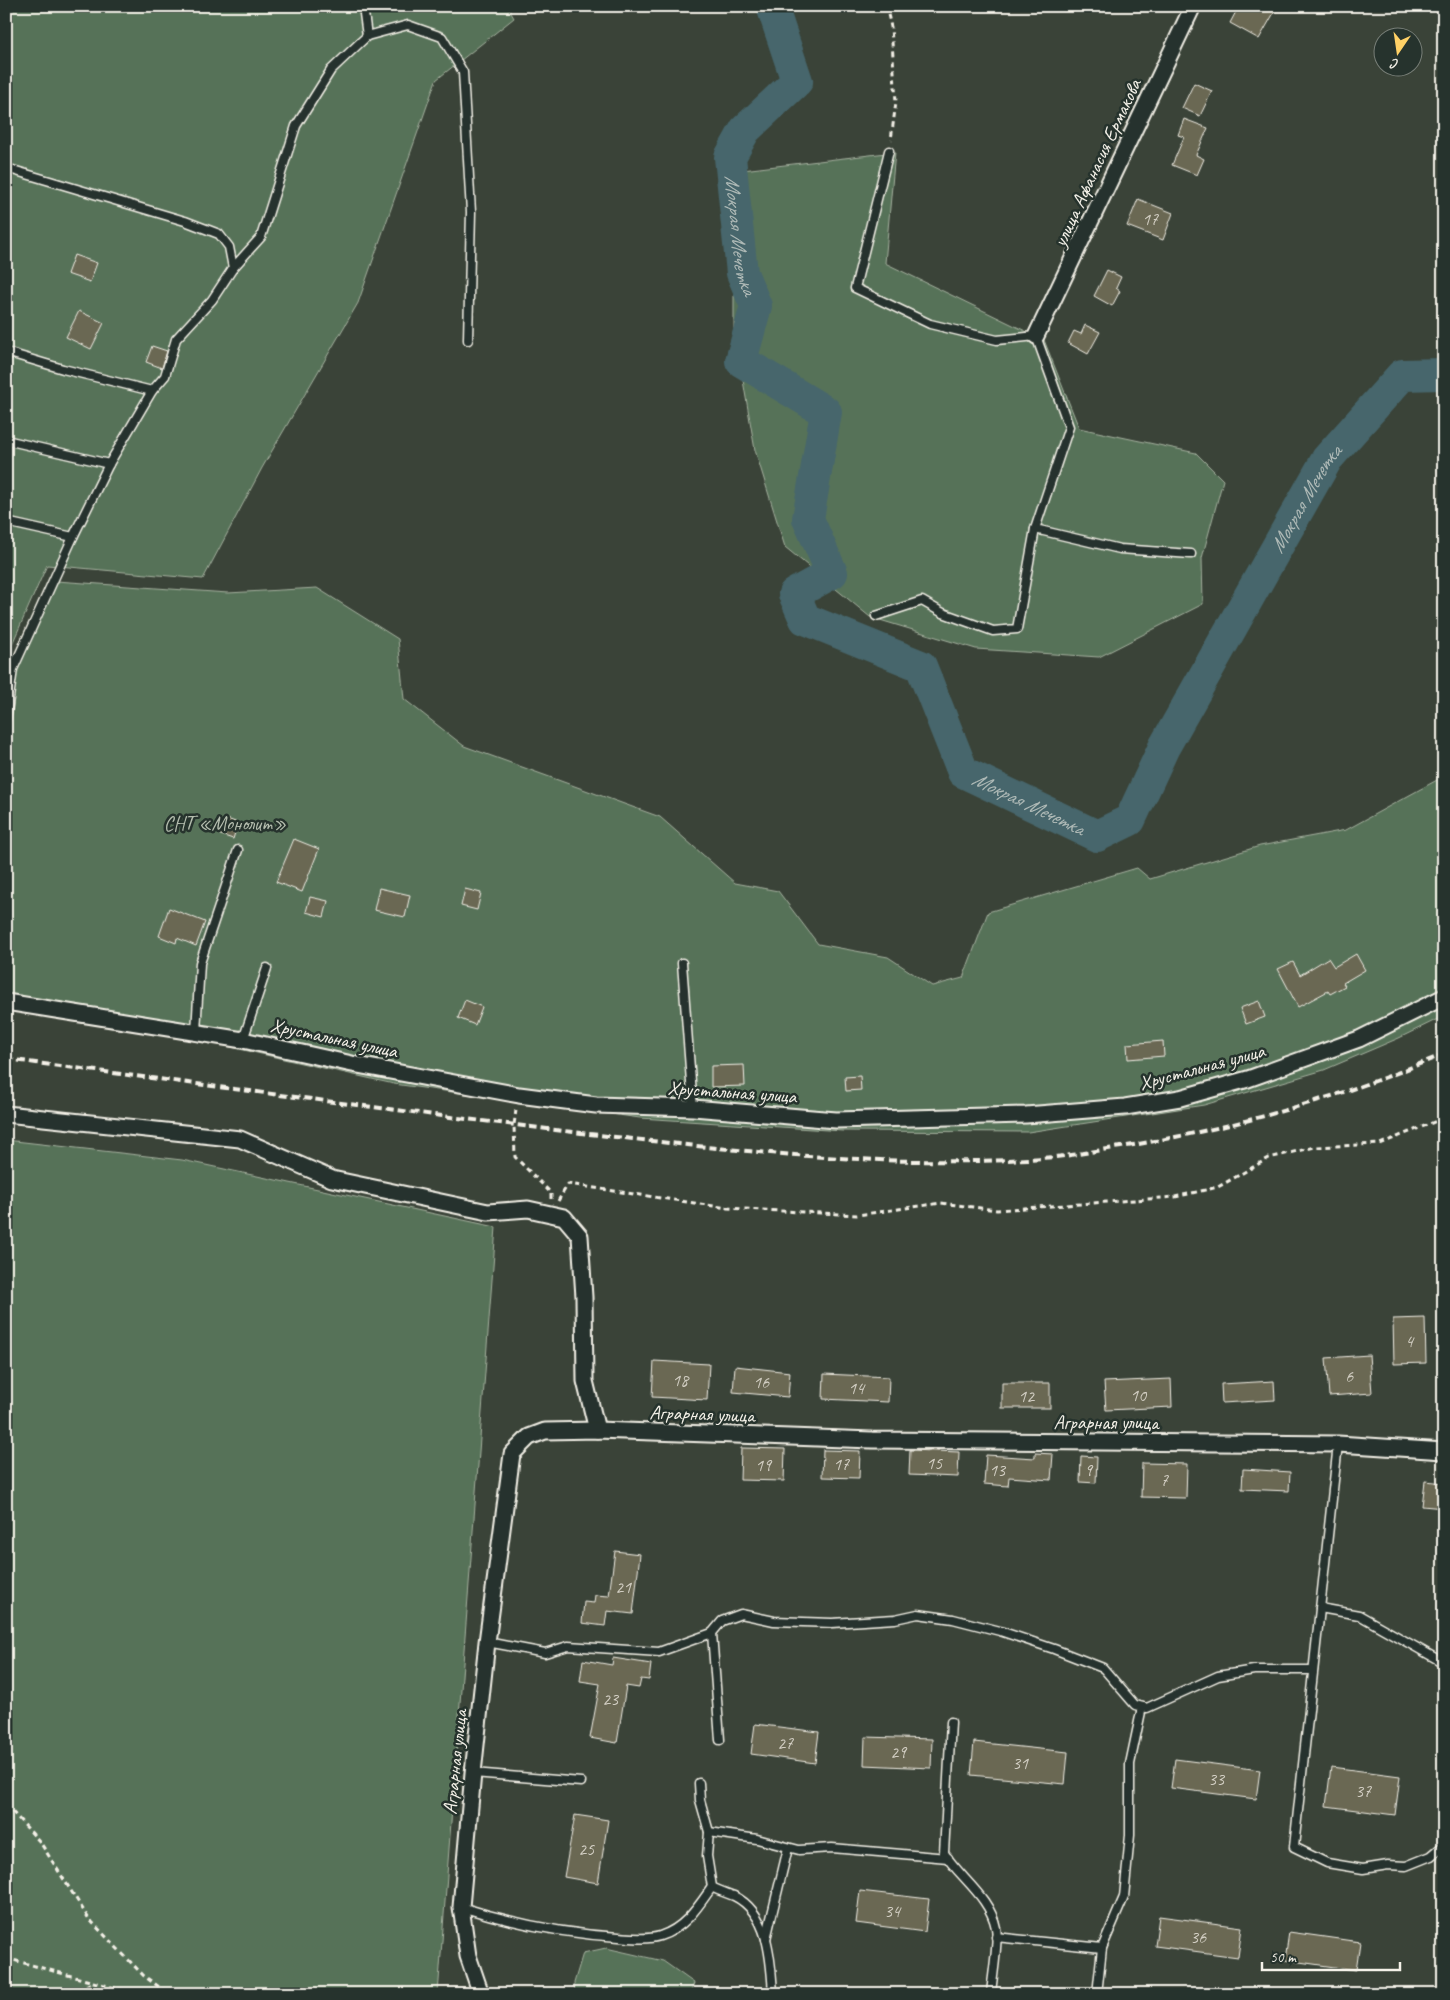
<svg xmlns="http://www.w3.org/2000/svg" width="1450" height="2000" font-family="Caveat,sans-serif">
<rect width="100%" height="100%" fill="#3a4338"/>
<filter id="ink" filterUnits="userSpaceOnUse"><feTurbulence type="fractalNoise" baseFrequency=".02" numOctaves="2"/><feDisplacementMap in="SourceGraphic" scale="10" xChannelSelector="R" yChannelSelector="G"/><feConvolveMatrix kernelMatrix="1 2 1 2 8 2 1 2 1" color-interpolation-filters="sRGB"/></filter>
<g filter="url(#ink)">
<g fill="#577259" stroke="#a6b2a0">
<polygon points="6,6 507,6 514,18 436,80 358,303 262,468 203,579 47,565 9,651 6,670"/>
<polygon points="895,152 885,263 1044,340 1079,428 1196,453 1223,480 1202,558 1203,604 1099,657 976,649 870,617 785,547 755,450 734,328 734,171"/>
<polygon points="56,581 228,593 317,588 398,639 404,699 464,746 660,817 735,883 778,891 818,944 888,957 932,986 963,978 988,912 1137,868 1150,879 1260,846 1346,830 1437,780 1444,775 1444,1016 1399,1038 1324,1070 1204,1105 1028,1132 843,1131 640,1118 394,1084 204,1041 6,1007 6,755 16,672"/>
<polygon points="6,1140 182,1160 496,1227 438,1994 6,1994"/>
<polygon points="606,1948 663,1961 694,1983 690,1994 575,1994 574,1983 583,1953"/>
</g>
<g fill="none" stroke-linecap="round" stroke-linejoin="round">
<path stroke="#46666c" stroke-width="32" id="s1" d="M772,6L797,81L745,130L730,157L742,273L756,306L741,361L826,412L808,519L832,573L794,594L805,619L921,666L963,772L1097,836L1130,820L1164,747L1327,459L1402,375L1444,374"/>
</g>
<g fill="#6a6753" stroke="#f4f1e8">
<polygon points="1239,6 1267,6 1275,11 1259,39 1230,23"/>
<polygon points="1194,83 1212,91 1200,116 1182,108"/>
<polygon points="1184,119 1208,128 1196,155 1204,159 1197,175 1172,165 1184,137 1178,135"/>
<polygon points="1138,199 1173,213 1163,240 1127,226"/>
<polygon points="74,255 97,263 90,282 67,274"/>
<polygon points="1107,270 1121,277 1116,288 1120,291 1112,306 1094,296"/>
<polygon points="79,311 104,323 91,349 66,337"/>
<polygon points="1085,325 1100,332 1088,354 1068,343 1074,331 1081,334"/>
<polygon points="152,346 167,351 162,368 146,362"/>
<polygon points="224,818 238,823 233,839 218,834"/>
<polygon points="294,839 319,849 302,892 276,882"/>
<polygon points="379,888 410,895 405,917 374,910"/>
<polygon points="465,889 481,893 477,910 461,906"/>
<polygon points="310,897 328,901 324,917 306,912"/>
<polygon points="169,908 205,922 196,946 177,938 176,943 159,936"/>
<polygon points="1356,954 1365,970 1343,983 1345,986 1330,994 1328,991 1298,1007 1278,969 1293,962 1300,975 1328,958 1334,967"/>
<polygon points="465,1000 482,1007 475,1025 458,1018"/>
<polygon points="1259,1001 1265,1017 1246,1024 1240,1008"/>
<polygon points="1163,1041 1164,1056 1128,1059 1127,1044"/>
<polygon points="744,1065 745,1086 711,1087 711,1066"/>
<polygon points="860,1076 861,1090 846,1091 845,1077"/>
<polygon points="1425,1318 1426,1363 1394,1364 1393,1319"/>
<polygon points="1369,1355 1372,1393 1329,1396 1326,1358"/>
<polygon points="654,1361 709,1364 707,1400 652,1397"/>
<polygon points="735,1366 790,1372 788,1397 733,1392"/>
<polygon points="824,1374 889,1377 888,1402 823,1399"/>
<polygon points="1171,1379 1172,1407 1106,1410 1104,1382"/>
<polygon points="1274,1381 1275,1400 1222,1403 1221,1384"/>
<rect x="1002" y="1383" width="48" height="25"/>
<polygon points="741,1448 785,1449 784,1481 740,1480"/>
<polygon points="823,1450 860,1451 859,1478 822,1477"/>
<polygon points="910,1450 959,1452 958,1477 909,1475"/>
<polygon points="1035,1453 1053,1454 1051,1480 1009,1477 1008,1486 984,1484 986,1455 1035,1458"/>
<polygon points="1081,1456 1097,1457 1096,1483 1080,1482"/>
<polygon points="1142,1463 1187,1464 1186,1498 1141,1497"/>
<polygon points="1243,1469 1290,1472 1289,1491 1242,1489"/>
<polygon points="1425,1481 1444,1483 1444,1508 1422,1506"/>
<polygon points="615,1551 640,1554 633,1614 607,1611 605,1626 582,1623 584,1602 594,1603 595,1595 609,1596"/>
<polygon points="613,1658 651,1664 649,1680 641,1679 639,1688 626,1686 617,1743 590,1738 600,1684 580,1681 583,1660 612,1665"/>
<polygon points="755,1724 819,1732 815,1763 751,1754"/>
<polygon points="865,1737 932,1739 931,1768 864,1765"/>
<polygon points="974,1742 1068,1752 1065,1784 971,1775"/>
<polygon points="1175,1759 1260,1770 1256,1799 1171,1788"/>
<polygon points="1331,1767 1400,1776 1395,1815 1326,1806"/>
<polygon points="575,1815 608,1820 598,1883 564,1877"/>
<polygon points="860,1891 929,1899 925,1932 856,1923"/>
<polygon points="1159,1916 1242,1927 1238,1957 1155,1946"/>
<polygon points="1289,1932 1360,1942 1356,1970 1285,1960"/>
</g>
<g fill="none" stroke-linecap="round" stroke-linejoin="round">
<defs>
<g id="lane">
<polyline points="363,6 367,36"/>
<polyline points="889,151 855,288 930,324 997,340 1036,336 1069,427 1035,529 1120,549 1191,554"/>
<polyline points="6,168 185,221 219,234 229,247 233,268"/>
<polyline points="6,247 6,252"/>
<polyline points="6,352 63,369 152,391 109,464 73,537 13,669 6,719"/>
<polyline points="152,391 165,376 176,339 212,300 233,268 261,237 296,126 331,70 367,36 408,25 442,37 463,72 471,212 468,340"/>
<polyline points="6,440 109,464"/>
<polyline points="6,522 73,537"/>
<polyline points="876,616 922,601 943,613 993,631 1017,629 1035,529"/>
<polyline points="682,963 693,1108"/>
<polyline points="196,1032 200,963 238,850"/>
<polyline points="243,1040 267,968"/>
<polyline points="1338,1444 1294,1847 1327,1863 1363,1869 1388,1865 1406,1866 1431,1856 1444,1845"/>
<polyline points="1320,1608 1359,1615 1444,1663"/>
<polyline points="487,1642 545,1653 568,1646 659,1652 712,1633"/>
<path d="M951,1722L944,1853C960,1878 990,1897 996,1928C999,1941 992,1979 991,1994"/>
<polyline points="720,1740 712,1633 722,1621 741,1614 774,1621 832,1623 895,1619 918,1614 953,1619 1000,1631 1054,1649 1103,1668 1135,1705 1147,1708 1218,1676 1254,1670 1313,1670"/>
<polyline points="473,1773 581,1782"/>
<path d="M699,1783L700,1800L709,1832L707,1856L712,1887C719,1891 726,1893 734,1896C769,1913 771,1960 773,1994"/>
<polyline points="709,1832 757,1839 799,1850 832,1848 948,1858"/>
<path d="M461,1907C512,1923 566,1934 619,1937C632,1938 647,1940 660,1936C685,1928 698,1907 712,1887"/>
<polyline points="996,1937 1102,1948"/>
<polyline points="766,1939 788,1848"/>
<polyline points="1097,1994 1102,1948 1124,1897 1130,1835 1130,1764 1142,1707"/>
</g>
<g id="street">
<polyline points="1036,336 1193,6"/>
<polyline points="6,1002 243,1040 352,1064 519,1095 596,1105 693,1108 836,1120 1026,1115 1125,1107 1180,1098 1248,1079 1359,1039 1444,997"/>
<polyline points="6,1114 240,1139 332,1179 488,1212 528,1209 564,1217 580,1236 584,1297 585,1381 597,1430"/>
<polyline points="481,1994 468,1956 461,1907 473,1773 487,1642 512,1454 529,1437 545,1431 597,1430 872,1440 1338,1444 1444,1451"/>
</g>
</defs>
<use href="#lane" stroke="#f4f1e8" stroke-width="11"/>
<use href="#street" stroke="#f4f1e8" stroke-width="19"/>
<g stroke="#f4f1e8" stroke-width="3" stroke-dasharray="5 4" stroke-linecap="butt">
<polyline points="886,6 891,27 896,102 891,140"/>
<polyline points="516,1110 514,1125 515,1157 551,1193 551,1199"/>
<polyline points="558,1201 568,1184 727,1208 857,1215 941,1203 997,1210 1175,1197 1218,1187 1269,1158 1315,1147 1380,1144 1444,1118"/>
<polyline points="6,1805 40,1842 89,1919 144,1976 169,1994"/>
<polyline points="6,1958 137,1994"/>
<polyline points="70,1994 94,1982"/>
</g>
<use href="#lane" stroke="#26332d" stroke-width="8"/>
<use href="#street" stroke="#26332d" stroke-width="15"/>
<path stroke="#f4f1e8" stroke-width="4" stroke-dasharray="8 4" stroke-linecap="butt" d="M6,1059C198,1084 389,1110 581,1133C738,1151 897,1170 1055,1157C1077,1155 1099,1150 1121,1147C1231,1129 1340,1098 1444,1054"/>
</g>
</g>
<g text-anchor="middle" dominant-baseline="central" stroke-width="5" stroke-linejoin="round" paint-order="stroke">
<g font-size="18" fill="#d2cec3">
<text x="1150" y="219">17</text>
<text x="1409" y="1341">4</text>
<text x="1349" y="1376">6</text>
<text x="680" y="1380">18</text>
<text x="761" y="1382">16</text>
<text x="856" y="1388">14</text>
<text x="1138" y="1395">10</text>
<text x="1026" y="1396">12</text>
<text x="934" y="1463">15</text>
<text x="841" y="1464">17</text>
<text x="763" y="1465">19</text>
<text x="997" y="1470">13</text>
<text x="1088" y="1470">9</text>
<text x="1164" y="1480">7</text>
<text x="623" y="1587">21</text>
<text x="610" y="1699">23</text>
<text x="785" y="1743">27</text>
<text x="898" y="1752">29</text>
<text x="1020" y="1763">31</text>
<text x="1216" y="1779">33</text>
<text x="1363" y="1791">37</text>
<text x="586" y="1849">25</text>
<text x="892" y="1911">34</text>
<text x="1198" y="1937">36</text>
</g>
<g font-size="20" fill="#f4f1e8" stroke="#26332d">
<text transform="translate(1097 163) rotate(-65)">улица Афанасия Ермакова</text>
<text transform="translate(334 1038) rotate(12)">Хрустальная улица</text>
<text transform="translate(1202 1067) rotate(-15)">Хрустальная улица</text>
<text transform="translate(732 1092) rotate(4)">Хрустальная улица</text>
<text transform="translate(702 1414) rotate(2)">Аграрная улица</text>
<text x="1106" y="1422">Аграрная улица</text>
<text transform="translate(455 1762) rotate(-84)">Аграрная улица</text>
</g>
<g font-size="20" fill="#b5beaf" stroke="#26332d">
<text x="225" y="823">СНТ «Монолит»</text>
</g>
<g font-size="21" font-style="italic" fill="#aeb9b6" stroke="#26332d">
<text stroke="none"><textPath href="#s1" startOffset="260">Мокрая Мечетка</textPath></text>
<text stroke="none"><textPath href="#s1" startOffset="1519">Мокрая Мечетка</textPath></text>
<text stroke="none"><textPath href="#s1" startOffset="1040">Мокрая Мечетка</textPath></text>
</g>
</g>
<rect width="1450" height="2000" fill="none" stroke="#26332d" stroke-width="25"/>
<rect x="12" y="12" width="1425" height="1975" fill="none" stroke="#f4f1e8" stroke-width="2" filter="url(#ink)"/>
<g transform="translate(1398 52) rotate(193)"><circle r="24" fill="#26332d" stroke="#787f78"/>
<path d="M0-4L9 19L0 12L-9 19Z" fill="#ffd166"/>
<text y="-8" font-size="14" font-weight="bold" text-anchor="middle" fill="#f4f1e8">С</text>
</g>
<path d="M1262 1962v8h138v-8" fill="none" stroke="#f4f1e8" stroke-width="2.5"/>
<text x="1270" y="1962" font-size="15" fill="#f4f1e8" stroke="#26332d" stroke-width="4" paint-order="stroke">50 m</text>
</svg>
